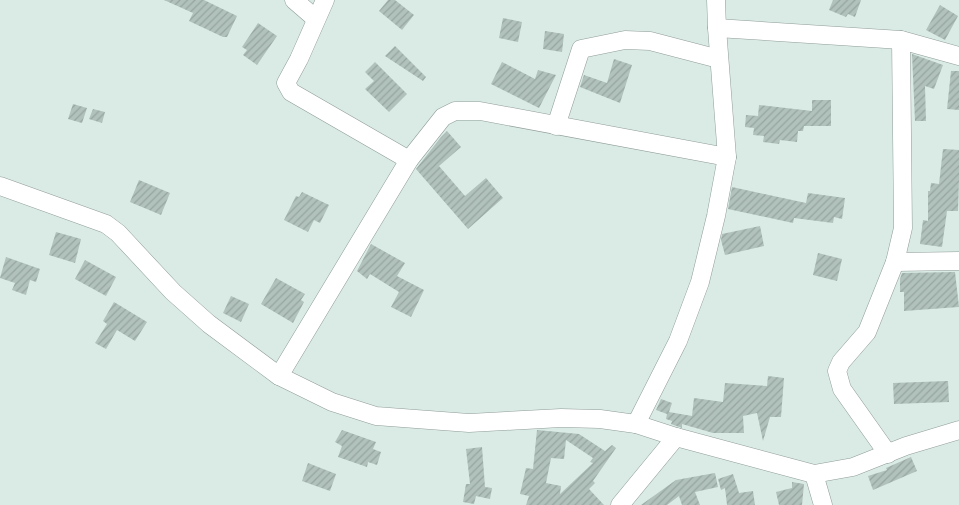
<svg xmlns="http://www.w3.org/2000/svg" width="959" height="505" font-family="'Fira Sans Condensed',sans-serif">
<defs>
<pattern id="building-hatch" width="6" height="6" patternUnits="userSpaceOnUse" patternTransform="scale(1.25)"><rect width="6" height="6" fill="#b1c1bb"/><path d="M-1 1l2-2M0 6l6-6M5 7l2-2" fill="none" stroke="#97a5a0"/></pattern>
</defs>
<rect width="100%" height="100%" fill="#daeae4"/>
<g fill="url(#building-hatch)" fill-rule="evenodd">
<polygon points="164,0 204,0 237,16 227,37 223,37 189,21 193,13"/>
<polygon points="388,0 395,0 414,15 402,30 379,11"/>
<polygon points="833,0 861,0 855,17 848,14 846,17 829,10"/>
<polygon points="940,5 958,16 945,40 926,30"/>
<polygon points="503,18 522,22 518,42 499,38"/>
<polygon points="258,23 277,36 257,65 243,55 247,50 242,47"/>
<polygon points="545,31 564,34 562,52 543,49"/>
<polygon points="395,46 426,77 423,81 385,56"/>
<polygon points="912,54 943,65 934,89 925,86 926,121 915,121"/>
<polygon points="614,59 632,65 620,103 580,87 584,75 607,83"/>
<polygon points="375,62 407,94 389,112 365,89 374,81 365,72"/>
<polygon points="502,62 535,79 538,70 556,75 539,108 491,84"/>
<polygon points="951,71 959,71 959,110 947,109"/>
<polygon points="812,100 831,100 831,126 804,126 803,131 798,131 797,142 780,140 779,144 763,142 764,136 753,135 754,128 745,127 746,115 758,116 759,105 812,111"/>
<polygon points="73,104 87,108 82,123 68,119"/>
<polygon points="93,109 105,112 102,123 89,119"/>
<polygon points="447,131 461,147 439,166 465,196 486,178 503,198 468,229 416,169 441,137"/>
<polygon points="943,149 959,150 959,180 958,211 947,211 942,247 920,244 923,220 928,221 928,191 930,191 931,183 939,184"/>
<polygon points="139,180 170,193 161,215 130,202"/>
<polygon points="732,187 806,203 808,193 845,198 842,219 834,217 833,223 794,218 793,223 728,209"/>
<polygon points="302,192 329,205 320,223 314,220 308,232 284,220 296,196 299,197"/>
<polygon points="760,226 764,246 725,255 721,240 722,234"/>
<polygon points="56,232 81,239 75,263 49,255"/>
<polygon points="371,244 405,263 397,276 424,290 411,317 391,307 399,292 370,274 367,279 357,271"/>
<polygon points="818,253 842,259 837,281 813,275"/>
<polygon points="6,257 40,269 36,282 30,280 26,295 12,290 15,283 0,278"/>
<polygon points="85,260 116,277 106,296 75,279"/>
<polygon points="955,272 959,307 904,311 904,292 900,292 900,279 902,273"/>
<polygon points="276,278 305,294 301,300 304,302 293,323 261,304"/>
<polygon points="231,296 249,304 241,322 223,313"/>
<polygon points="114,302 147,322 135,341 117,330 106,349 95,343 107,324 103,321"/>
<polygon points="768,376 784,378 781,417 770,417 763,441 757,413 743,416 744,433 713,433 682,424 682,428 671,424 672,421 666,419 667,414 656,410 661,399 672,403 669,412 692,416 694,398 723,402 725,383 767,386"/>
<polygon points="948,381 949,402 894,404 893,383"/>
<polygon points="342,430 376,442 373,449 381,452 377,465 368,462 367,467 338,457 342,446 335,442"/>
<path d="M537,430L579,434L605,451L612,445L616,448L593,481L595,483L589,489L604,505H526L529,496L520,494L526,468L533,469ZM566,440L593,458L590,462L593,463L560,494L561,486L546,483L551,458L564,459Z"/>
<polygon points="482,447 485,487 492,488 490,499 476,496 474,504 463,502 466,484 470,484 466,449"/>
<polygon points="911,457 917,471 873,490 868,476 887,470 886,468"/>
<polygon points="308,463 336,474 330,491 302,481"/>
<polygon points="715,473 718,487 695,492 700,505 682,505 679,496 667,505 641,505 676,480"/>
<polygon points="733,474 739,493 753,491 755,505 727,505 725,488 721,490 718,479"/>
<polygon points="792,482 804,484 802,505 779,505 776,492 792,488"/>
</g>
<g fill="none" stroke-linecap="round" stroke-linejoin="round">
<defs>
<g id="minor">
<polyline points="294,0 316,19"/>
<polyline points="325,0 299,59 286,83 291,92 409,160"/>
<polyline points="717,28 901,40 959,56"/>
<polyline points="556,126 581,49 625,40 650,41 719,59"/>
<polyline points="0,186 106,224 118,233 173,292 209,324 279,376 332,402 376,416 469,423 561,418 600,419 636,424 676,437 814,474 853,467 906,446 959,430"/>
<polyline points="895,262 959,261"/>
<polyline points="279,376 409,160 443,117 455,111 480,111 727,157"/>
<polyline points="636,424 678,341 700,282 716,216 727,157 717,28 716,0"/>
<polyline points="888,454 842,389 837,371 841,362 867,332 895,262 903,228 901,40"/>
<polyline points="814,474 823,505"/>
<polyline points="620,505 676,437"/>
</g>
</defs>
<use href="#minor" stroke="#8f9d98" stroke-width="19"/>
<use href="#minor" stroke="#fff" stroke-width="18"/>
</g>
</svg>
